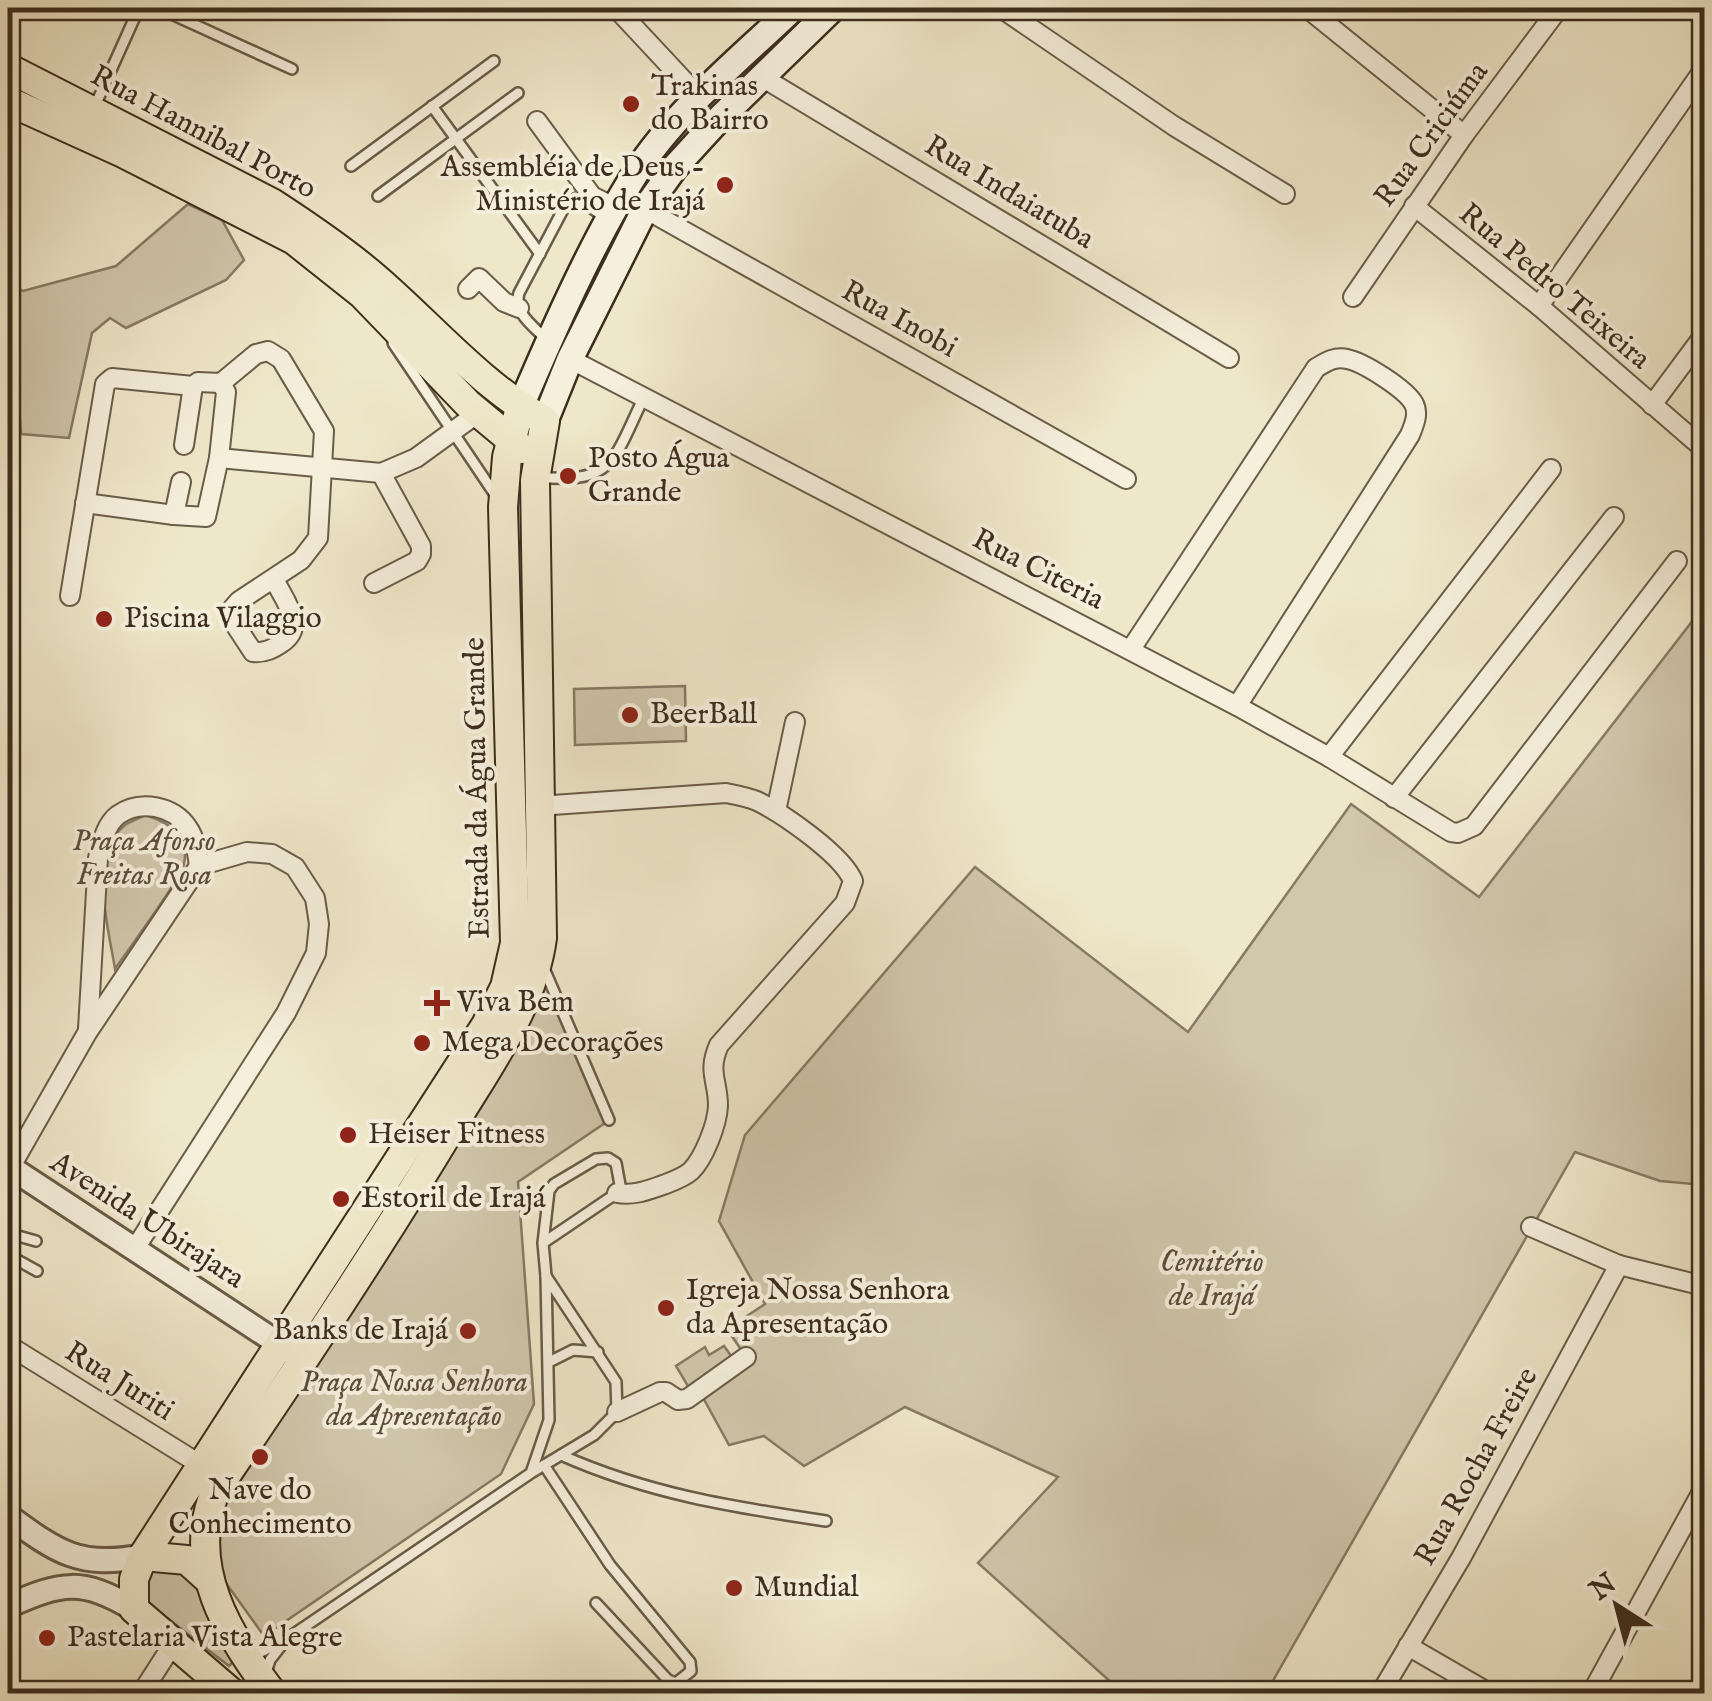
<svg xmlns="http://www.w3.org/2000/svg" width="1712" height="1701" font-family="'IM FELL English',serif">
<rect width="100%" height="100%" fill="#efe7c9"/>
<filter id="stains"><feTurbulence type="fractalNoise" baseFrequency=".002" numOctaves="4"/><feColorMatrix values="0 0 0 0 .2 0 0 0 0 .09 0 0 0 0 .02 0 0 0 .5 -.17"/></filter>
<radialGradient id="worn" r=".72"><stop offset=".6" stop-color="#630" stop-opacity="0"/><stop offset="1" stop-color="#630" stop-opacity=".3"/></radialGradient>
<g fill="#d1c7ac" stroke="#877a64" stroke-width="2.5">
<polygon points="188,204 222,220 244,260 226,280 126,328 110,318 92,333 69,438 21,434 15,349 8,349 8,283 23,291 116,266"/>
<polygon points="1704,606 1704,1185 1660,1181 1575,1152 1266,1693 1123,1693 978,1563 1058,1477 905,1407 804,1466 764,1436 729,1445 700,1392 746,1357 727,1329 765,1304 719,1221 745,1135 975,867 1188,1032 1351,804 1479,897"/>
<polygon points="685,686 686,741 575,745 574,689"/>
<path d="M145,815C168,822 190,834 184,864C182,878 127,951 115,969C109,930 87,855 124,826C129,822 138,819 145,815Z"/>
<polygon points="541,965 605,1123 518,1182 534,1404 501,1474 264,1636 218,1572 211,1506"/>
<polygon points="724,1346 734,1360 689,1388 676,1366 705,1347 709,1355"/>
<polygon points="149,1565 198,1575 239,1656 229,1666 140,1597"/>
</g>
<g fill="none" stroke-linecap="round" stroke-linejoin="round">
<defs>
<g id="service">
<polyline points="158,8 292,69"/>
<polyline points="432,106 540,254"/>
<polyline points="94,108 139,8"/>
<polyline points="351,166 494,61"/>
<polyline points="378,196 518,93"/>
<path d="M548,341C535,327 513,314 519,293L566,204L577,198L606,218"/>
<polyline points="393,343 496,496"/>
<path d="M538,477C615,485 614,458 644,397"/>
<polyline points="543,966 609,1120"/>
<polyline points="8,1237 11,1234 36,1241"/>
<polyline points="543,1243 617,1193 620,1185 616,1163 608,1158 596,1159 554,1184 549,1191 543,1243 546,1276"/>
<polyline points="8,1255 37,1271"/>
<polyline points="549,1362 573,1350 598,1352"/>
<path d="M561,1455C649,1494 732,1507 826,1521"/>
<polyline points="544,1465 610,1565 690,1662 691,1671 676,1683 668,1680 596,1603"/>
<polyline points="253,1652 261,1652 285,1640 531,1473 594,1435 617,1412 616,1382 546,1276 549,1420 531,1473"/>
<polyline points="265,1676 270,1660 284,1642"/>
</g>
<g id="minor">
<polyline points="616,8 700,98"/>
<polyline points="1001,8 1174,126 1285,194"/>
<polyline points="1307,8 1464,135"/>
<polyline points="760,76 1229,358"/>
<polyline points="537,121 592,196 616,208"/>
<polyline points="1414,206 1539,306 1704,449"/>
<polyline points="645,209 1126,479"/>
<polyline points="468,289 479,278 504,302 519,308"/>
<polyline points="1353,297 1464,135 1559,8"/>
<polyline points="1539,306 1704,69"/>
<polyline points="570,359 1237,706 1329,757 1451,832 1458,833 1474,826 1677,561"/>
<polyline points="1652,405 1704,335"/>
<path d="M184,445L193,386L198,382L221,383L256,354L268,351L281,359L324,431L318,538L301,560L239,601L232,609V620L253,652C265,653 273,649 283,642C306,625 284,600 274,579"/>
<polyline points="219,458 381,473 416,458 478,413"/>
<polyline points="181,482 174,515 206,517 219,458 226,392 221,383"/>
<polyline points="85,503 174,515"/>
<polyline points="374,583 417,561 421,554 421,546 381,473"/>
<polyline points="70,596 105,384 112,378 193,386"/>
<path d="M1131,649L1316,368C1326,362 1335,356 1347,359C1363,362 1406,389 1414,404C1419,414 1414,425 1410,435L1237,706"/>
<polyline points="1329,757 1551,469"/>
<polyline points="1394,798 1614,517"/>
<path d="M538,806L726,793C736,795 747,797 757,801C782,813 843,855 853,881L845,903L719,1045C707,1072 718,1080 718,1106C717,1125 704,1158 691,1171C683,1178 673,1181 663,1185C648,1190 634,1196 617,1193"/>
<polyline points="776,811 795,722"/>
<path d="M88,1029L98,858C102,843 105,825 118,815C140,799 174,806 188,828C196,840 197,853 199,866"/>
<polyline points="10,1168 87,1033 199,866 247,852 272,854 295,867 315,898 319,924 316,953 286,1013 136,1247"/>
<polyline points="1531,1227 1619,1265 1704,1286"/>
<polyline points="8,1345 201,1465"/>
<polyline points="617,1412 660,1392 666,1392 678,1400 687,1399 746,1357"/>
<polyline points="1408,1646 1491,1694"/>
<polyline points="141,1694 173,1644"/>
<polyline points="1380,1694 1461,1558 1619,1265"/>
<polyline points="1591,1694 1704,1488"/>
</g>
<g id="tertiary">
<polyline points="8,1166 293,1353"/>
<path d="M8,1516C57,1552 80,1569 143,1556"/>
<path d="M8,1606C62,1582 82,1578 134,1609"/>
</g>
<g id="secondary">
<path d="M520,408C552,333 592,242 635,174C675,111 740,59 793,8"/>
<polyline points="545,421 570,359 645,209 675,167 718,120 833,8"/>
</g>
<g id="primary">
<path d="M8,68L272,203C309,227 346,252 379,281C433,328 482,386 545,421L535,480L542,938C533,1006 489,1065 454,1123C379,1248 298,1369 216,1490C184,1564 228,1636 273,1694"/>
<polyline points="8,101 123,153 294,240 362,294 468,404 522,449"/>
<polyline points="143,1556 187,1560 207,1578"/>
<polyline points="233,1694 134,1609 134,1579 143,1556 486,1025 505,987 515,943 503,507 507,457 520,408"/>
</g>
</defs>
<use href="#service" stroke="#6a5c48" stroke-width="14"/>
<use href="#minor" stroke="#6a5c48" stroke-width="22"/>
<use href="#tertiary" stroke="#6a5c48" stroke-width="28"/>
<use href="#secondary" stroke="#3d2d1d" stroke-width="30"/>
<use href="#primary" stroke="#3d2d1d" stroke-width="32"/>
<use href="#service" stroke="#f5efdc" stroke-width="9"/>
<use href="#minor" stroke="#f5efdc" stroke-width="18"/>
<use href="#tertiary" stroke="#f5efdc" stroke-width="22"/>
<use href="#secondary" stroke="#f5efdc" stroke-width="25"/>
<use href="#primary" stroke="#efe7c9" stroke-width="28"/>
</g>
<g fill="#8f2418" stroke="#f5efdc" stroke-width="4">
<circle cx="631" cy="104" r="10"/>
<circle cx="725" cy="185" r="10"/>
<circle cx="568" cy="476" r="10"/>
<circle cx="104" cy="619" r="10"/>
<circle cx="630" cy="715" r="10"/>
<path d="M432 988h10v10h10v10h-10v10h-10v-10h-10v-10h10z"/>
<circle cx="422" cy="1043" r="10"/>
<circle cx="348" cy="1135" r="10"/>
<circle cx="341" cy="1199" r="10"/>
<circle cx="666" cy="1308" r="10"/>
<circle cx="468" cy="1331" r="10"/>
<circle cx="260" cy="1457" r="10"/>
<circle cx="734" cy="1588" r="10"/>
<circle cx="47" cy="1638" r="10"/>
</g>
<g text-anchor="middle" dominant-baseline="central" stroke-width="8" stroke-linejoin="round" paint-order="stroke">
<g font-size="30" fill="#3d2d1d" stroke="#f5efdc" text-anchor="start">
<text x="651" y="87">Trakinas<tspan x="651" dy="34">do Bairro</tspan></text>
<text x="705" y="168" text-anchor="end">Assembléia de Deus -<tspan x="705" dy="34">Ministério de Irajá</tspan></text>
<text x="588" y="459">Posto Água<tspan x="588" dy="34">Grande</tspan></text>
<text x="124" y="619">Piscina Vilaggio</text>
<text x="650" y="715">BeerBall</text>
<text x="457" y="1003">Viva Bem</text>
<text x="442" y="1043">Mega Decorações</text>
<text x="368" y="1135">Heiser Fitness</text>
<text x="361" y="1199">Estoril de Irajá</text>
<text x="686" y="1291">Igreja Nossa Senhora<tspan x="686" dy="34">da Apresentação</tspan></text>
<text x="448" y="1331" text-anchor="end">Banks de Irajá</text>
<text x="260" y="1491" text-anchor="middle">Nave do<tspan x="260" dy="34">Conhecimento</tspan></text>
<text x="754" y="1588">Mundial</text>
<text x="67" y="1638">Pastelaria Vista Alegre</text>
</g>
<g font-size="30" fill="#3d2d1d" stroke="#f5efdc">
<text transform="translate(203 133) rotate(28)">Rua Hannibal Porto</text>
<text transform="translate(1432 135) rotate(-54)">Rua Criciúma</text>
<text transform="translate(1009 193) rotate(31)">Rua Indaiatuba</text>
<text transform="translate(1554 287) rotate(40)">Rua Pedro Teixeira</text>
<text transform="translate(899 320) rotate(29)">Rua Inobi</text>
<text transform="translate(1038 570) rotate(27)">Rua Citeria</text>
<text transform="translate(478 788) rotate(-91)">Estrada da Água Grande</text>
<text transform="translate(147 1221) rotate(33)">Avenida Ubirajara</text>
<text transform="translate(119 1382) rotate(32)">Rua Juriti</text>
<text transform="translate(1477 1467) rotate(-61)">Rua Rocha Freire</text>
</g>
<g font-size="30" font-style="italic" fill="#5b4c3a" stroke="#f5efdc">
<text x="144" y="842">Praça Afonso<tspan x="144" dy="34">Freitas Rosa</tspan></text>
<text x="1212" y="1263">Cemitério<tspan x="1212" dy="34">de Irajá</tspan></text>
<text x="414" y="1383">Praça Nossa Senhora<tspan x="414" dy="34">da Apresentação</tspan></text>
</g>
</g>
<rect width="1712" height="1701" fill="none" stroke="#efe7c9" stroke-width="40"/>
<rect x="10" y="10" width="1692" height="1681" fill="none" stroke="#3d2d1d" stroke-width="5"/>
<rect x="20" y="20" width="1672" height="1661" fill="none" stroke="#3d2d1d" stroke-width="2.5"/>
<g transform="translate(1617 1606) rotate(324)" stroke="#f5efdc" stroke-width="8" paint-order="stroke">
<path d="M0-8L18 38L0 25L-18 38Z" fill="#3d2d1d"/>
<text y="-15" font-size="28" font-weight="bold" text-anchor="middle" fill="#3d2d1d">N</text>
</g>
<rect width="100%" height="100%" filter="url(#stains)"/>
<rect width="100%" height="100%" fill="url(#worn)"/>
</svg>
